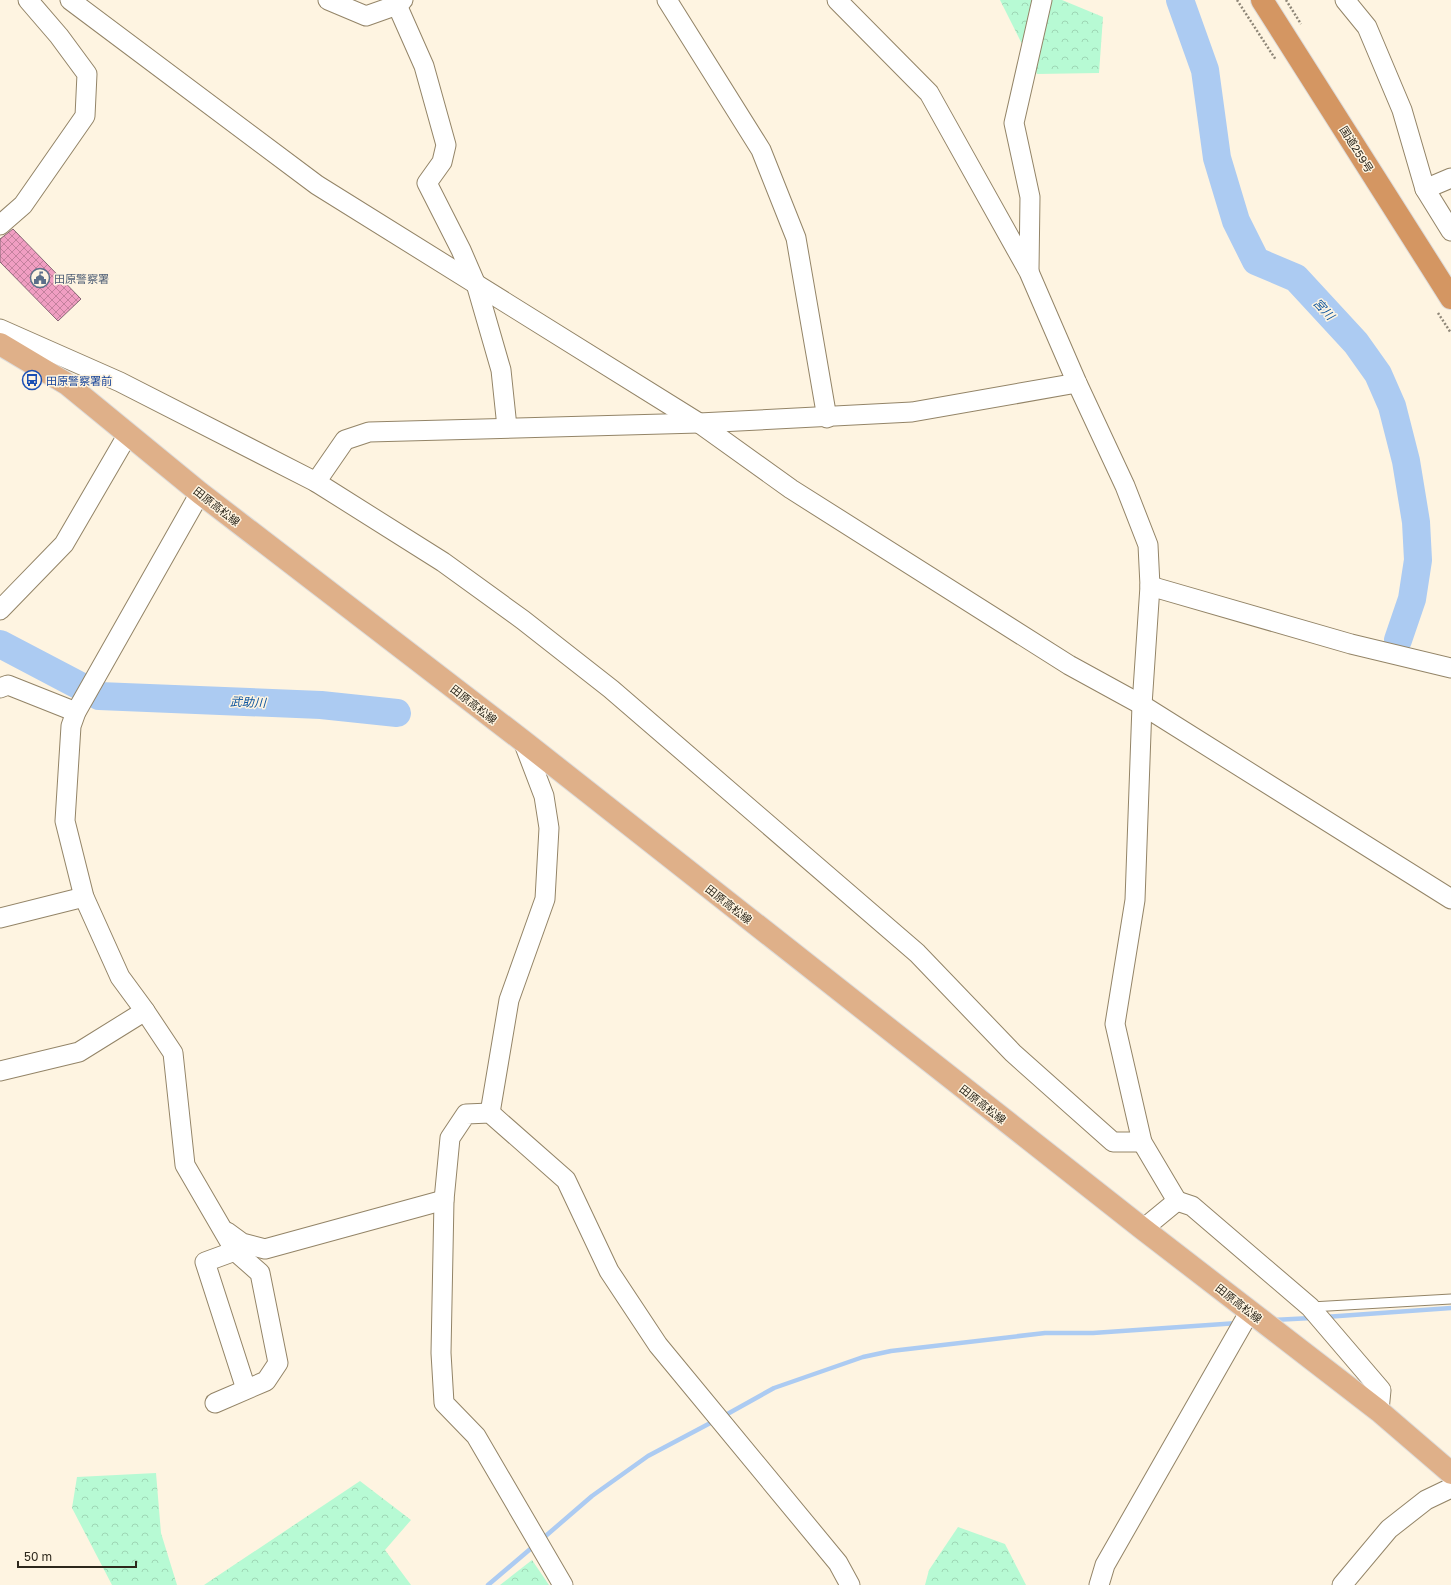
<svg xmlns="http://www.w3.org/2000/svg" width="1451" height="1585" font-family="'Golos Text','Noto Sans JP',sans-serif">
<defs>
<pattern id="forest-crowns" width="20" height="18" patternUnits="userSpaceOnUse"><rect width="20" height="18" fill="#b7fad4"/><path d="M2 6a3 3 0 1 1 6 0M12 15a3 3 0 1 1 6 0" fill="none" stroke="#9ed6b5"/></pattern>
<pattern id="building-cross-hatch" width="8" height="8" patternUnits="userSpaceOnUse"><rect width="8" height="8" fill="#f09ec2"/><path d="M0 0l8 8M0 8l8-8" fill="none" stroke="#c3819d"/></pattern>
</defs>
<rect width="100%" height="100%" fill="#fef4e1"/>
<g fill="url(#forest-crowns)">
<polygon points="1000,0 1062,0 1103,17 1099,73 1037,74"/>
<polygon points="156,1473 161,1533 177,1585 112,1585 72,1508 77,1477"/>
<polygon points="360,1481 411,1520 385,1550 411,1585 204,1585"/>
<polygon points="958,1527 1005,1544 1026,1585 925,1585 929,1570"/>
<polygon points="532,1560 549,1585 500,1585"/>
</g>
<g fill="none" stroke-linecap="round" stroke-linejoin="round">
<g stroke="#accbf2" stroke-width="4.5">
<polyline points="1325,1317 1451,1308"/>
<polyline points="1273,1320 1312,1318"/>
<polyline points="722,1417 774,1388 863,1357 891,1351 1045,1333 1093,1333 1238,1323"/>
<polyline points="541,1540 592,1496 648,1456 716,1420"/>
<polyline points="488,1585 535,1545"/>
</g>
<g stroke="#accbf2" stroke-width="28">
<polyline points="1180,0 1205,70 1217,158 1236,221 1256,261 1296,278 1356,343 1378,374 1392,406 1406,461 1416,522 1418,560 1412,599 1398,640"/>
<polyline points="0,644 82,687"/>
<polyline points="99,696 321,705 397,713"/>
</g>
</g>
<polygon fill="url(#building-cross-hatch)" stroke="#896876" points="13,229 81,299 58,321 0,262 0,239"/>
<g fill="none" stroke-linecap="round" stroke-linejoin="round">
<defs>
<polyline id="service" points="1311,1307 1451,1299"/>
<g id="minor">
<polyline points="70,0 317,185 699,423 791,489 1069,665 1142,705 1451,899"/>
<polyline points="328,0 366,16 397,5 403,0"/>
<polyline points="667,0 761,150 796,238 827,418"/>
<polyline points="837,0 929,93 1029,272 1077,383 1125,486 1148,545 1150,586 1142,705 1135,900 1115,1024 1142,1142 1177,1201 1143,1229"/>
<polyline points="1345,0 1367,27 1402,110 1425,189 1451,231"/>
<polyline points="397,5 424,66 446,145 442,162 427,183 461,250 477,287 501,370 507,427"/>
<polyline points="1425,189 1451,178"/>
<polyline points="0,225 23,205 85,116 87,74 59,36 28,0"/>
<polyline points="1029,270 1030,197 1014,123 1042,0"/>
<polyline points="0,329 120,382 316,482 443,562 523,620 611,689 917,953 1013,1053 1113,1142 1142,1142"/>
<polyline points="316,482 345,440 369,432 699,423 912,412 1077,383"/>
<polyline points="200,493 76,712 71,726 65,821 84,897 120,977 145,1011 173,1053 185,1165 235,1251 260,1273 278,1363 266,1381 215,1403"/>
<polyline points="1150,586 1351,644 1451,668"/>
<polyline points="0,610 64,544 128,434"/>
<polyline points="0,688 8,685 76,712"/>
<polyline points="0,918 84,897"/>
<polyline points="0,1071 79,1052 145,1011"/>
<polyline points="490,1113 509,1000 545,899 549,828 544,796 523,741"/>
<polyline points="1177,1201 1192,1206 1310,1307 1381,1390 1379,1411"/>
<polyline points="227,1232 242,1243 265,1249 444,1200"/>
<polyline points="235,1251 205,1262 246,1389"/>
<polyline points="563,1585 476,1436 444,1403 441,1353 444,1200 450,1138 466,1114 490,1113 566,1180 609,1271 658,1345 838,1563 850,1585"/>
<polyline points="1099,1585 1105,1565 1250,1311"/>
<polyline points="1342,1585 1389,1529 1426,1500 1451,1488"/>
</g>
<polyline id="primary" points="0,344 67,384 200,493 523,741 1143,1229 1379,1411 1451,1473"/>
<polyline id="trunk" points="1262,0 1451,298"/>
</defs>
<use href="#service" stroke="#938467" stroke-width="11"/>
<use href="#minor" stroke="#938467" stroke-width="21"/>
<use href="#primary" stroke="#dddcdb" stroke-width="24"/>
<use href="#trunk" stroke="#dddcdb" stroke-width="24"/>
<g stroke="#8e8677" stroke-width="2.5" stroke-dasharray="2 2" stroke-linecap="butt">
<polyline points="1237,0 1276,60"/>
<polyline points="1286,0 1301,24"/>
<polyline points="1438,313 1451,333"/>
</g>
<use href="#service" stroke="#fff" stroke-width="9"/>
<use href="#minor" stroke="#fff" stroke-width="19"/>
<use href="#primary" stroke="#dfb089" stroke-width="22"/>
<use href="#trunk" stroke="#d49662" stroke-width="22"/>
</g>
<defs>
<symbol id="civic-ring" viewBox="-11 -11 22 22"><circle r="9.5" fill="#fef4e1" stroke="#5c6f8a" stroke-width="1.5"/><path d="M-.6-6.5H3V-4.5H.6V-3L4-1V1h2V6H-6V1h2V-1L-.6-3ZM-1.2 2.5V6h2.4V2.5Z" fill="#5c6f8a"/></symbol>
<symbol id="bus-ring" viewBox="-11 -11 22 22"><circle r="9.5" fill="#fef4e1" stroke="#1a4fb4" stroke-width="1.5"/><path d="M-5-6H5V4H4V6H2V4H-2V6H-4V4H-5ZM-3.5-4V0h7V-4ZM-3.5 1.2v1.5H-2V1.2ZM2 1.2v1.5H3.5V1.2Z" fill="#1a4fb4"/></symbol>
</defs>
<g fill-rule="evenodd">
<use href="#civic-ring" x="29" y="267" width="22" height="22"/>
<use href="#bus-ring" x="21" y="369" width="22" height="22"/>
</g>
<g text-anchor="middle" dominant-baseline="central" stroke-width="3" stroke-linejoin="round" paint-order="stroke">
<g font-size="11" fill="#2d271b" stroke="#fef4e1">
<text transform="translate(1357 149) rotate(58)">国道259号</text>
<text transform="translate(217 506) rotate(38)">田原高松線</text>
<text transform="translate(474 704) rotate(38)">田原高松線</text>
<text transform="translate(729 904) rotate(38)">田原高松線</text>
<text transform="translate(983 1104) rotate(38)">田原高松線</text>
<text transform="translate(1239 1303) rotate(38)">田原高松線</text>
</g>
<g font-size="11" fill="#4e5e75" stroke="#fef4e1" text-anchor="start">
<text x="54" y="278">田原警察署</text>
</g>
<g font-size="11" fill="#164399" stroke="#fef4e1" text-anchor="start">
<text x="46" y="380">田原警察署前</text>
</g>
<g font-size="12" font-style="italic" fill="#0b549f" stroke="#fef4e1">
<text transform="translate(1324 309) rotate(47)">宮川</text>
<text transform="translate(248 702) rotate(2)">武助川</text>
</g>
</g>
<path d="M18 1561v6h118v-6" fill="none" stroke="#2d271b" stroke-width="2"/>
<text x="24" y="1561" font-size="12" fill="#2d271b" stroke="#fef4e1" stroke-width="3" paint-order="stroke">50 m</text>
</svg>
